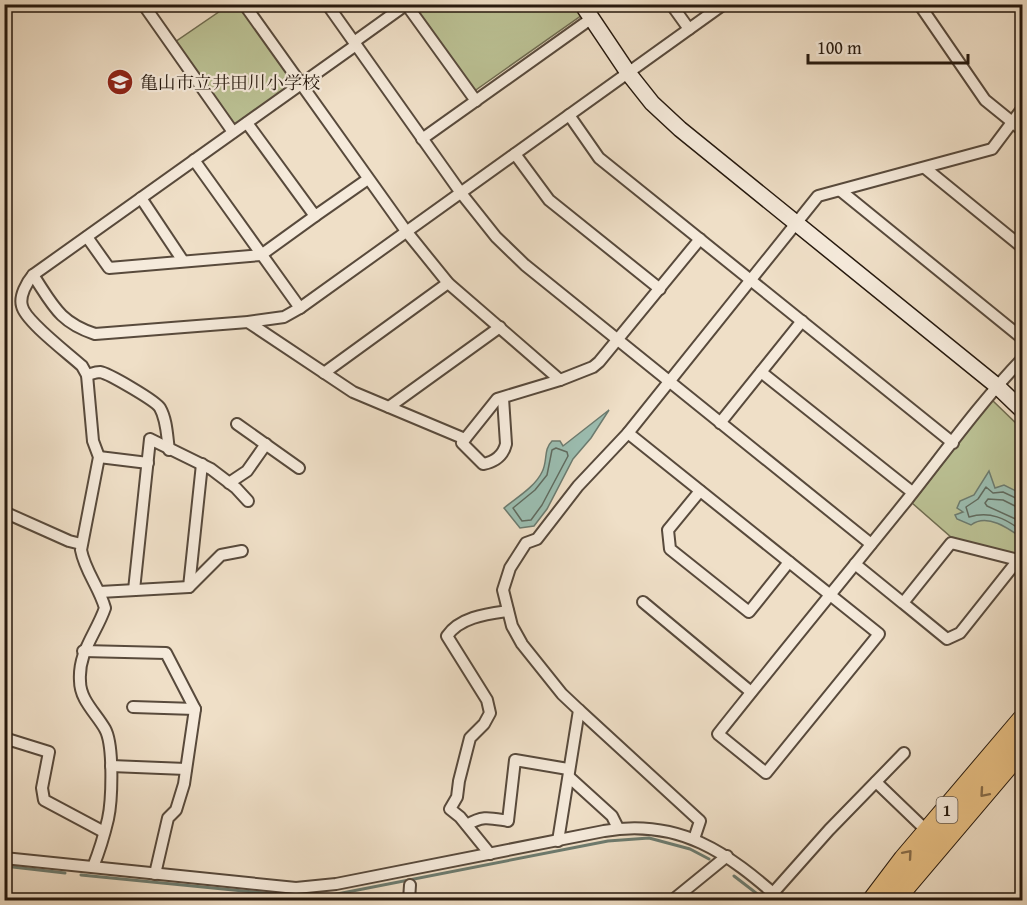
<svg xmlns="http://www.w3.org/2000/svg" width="1027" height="905" font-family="'Gentium Book Plus','Noto Serif JP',serif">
<rect width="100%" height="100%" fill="#efdfc7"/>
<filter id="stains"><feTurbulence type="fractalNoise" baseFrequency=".00333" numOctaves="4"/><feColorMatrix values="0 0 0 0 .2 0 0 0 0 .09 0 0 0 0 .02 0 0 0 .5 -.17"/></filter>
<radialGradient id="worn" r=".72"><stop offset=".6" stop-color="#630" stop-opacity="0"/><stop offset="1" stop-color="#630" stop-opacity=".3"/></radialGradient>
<g fill="#bbc194" stroke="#706d51" stroke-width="1.5">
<polygon points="229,5 238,5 292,80 291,85 237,124 232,123 175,42"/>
<polygon points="413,5 575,5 582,15 473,92"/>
<polygon points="992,400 1022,429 1022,559 951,537 912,503"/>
</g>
<g fill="#9bbdb0" stroke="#6c7b6f" stroke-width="1.5">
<path d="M609,410L591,438L573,459L547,509L534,526L520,528L504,508C516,498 535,487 542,472C548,461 543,450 552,441H560L563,446Z"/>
<path d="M989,471L995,488L1004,485L1020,493L1022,491V538C1008,528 987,513 971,525L957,519L955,515L963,512L957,508L960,501L974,495Z"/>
</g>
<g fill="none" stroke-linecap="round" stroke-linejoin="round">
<g stroke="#606b5f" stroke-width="1.5">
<polygon points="556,448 567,452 568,456 542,505 531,520 522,521 513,508 535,490 547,475 552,450"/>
<path d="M1022,498L1018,499L1003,492L993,493L986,487L978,499L966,507L969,517C990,511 1005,518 1022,531"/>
<polyline points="1022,506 1015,506 1003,500 988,499 985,503 987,506 1022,522"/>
</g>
<g stroke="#6c7b6f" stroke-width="3">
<polyline points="4,866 65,873"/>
<polyline points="81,875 294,896 332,895 608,841 649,838 690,849 709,859"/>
<polyline points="734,876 765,900"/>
</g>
<defs>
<g id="street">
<polyline points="143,4 233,132"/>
<polyline points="244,4 406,231 448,283 560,380"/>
<polyline points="327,4 461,193 496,237 525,265 871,544"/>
<polyline points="406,4 476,101"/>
<polyline points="671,4 689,29"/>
<polyline points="919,4 985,100 1022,130"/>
<polyline points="354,42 407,4"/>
<polyline points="569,115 599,158 953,443"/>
<polyline points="247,123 315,216 368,179"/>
<polyline points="422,139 592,18"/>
<polyline points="515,154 549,200 660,289"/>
<polyline points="194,160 300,308"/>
<polyline points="925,168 1022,247"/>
<polyline points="841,191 1022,338"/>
<polyline points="141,198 183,261"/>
<polyline points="87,237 109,268 261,255 315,216"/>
<path d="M33,275C53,305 59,322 95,334L248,322L284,317L300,308L724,4"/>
<polyline points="248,322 353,392 465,439 497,399 560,380 593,367 599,362 700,239"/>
<polyline points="761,372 912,492"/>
<polyline points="324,373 448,283"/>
<path d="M87,375C91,374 95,372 100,372C108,373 156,401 160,408C167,420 167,437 169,450"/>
<polyline points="389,407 500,327"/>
<polyline points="720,423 802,321"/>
<polyline points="237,424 299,468"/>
<path d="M628,433L879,634L766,773L718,734C780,656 844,578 907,500C945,452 980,403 1022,359"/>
<path d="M465,439L462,443L483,464C494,462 503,456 506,444L503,398"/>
<polyline points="99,457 148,463"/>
<polyline points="229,483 247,471 266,444"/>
<polyline points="700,491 668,530 670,549 749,612 789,562"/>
<polyline points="4,512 69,541 81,544"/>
<polyline points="855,564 903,603 951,543 1018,560 960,633 947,639 903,603"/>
<polyline points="189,587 202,464"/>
<polyline points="134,590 150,439 211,469 236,488 248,501"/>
<polyline points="100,592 189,587 221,555 242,551"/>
<polyline points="643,602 751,692"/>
<polyline points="83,651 166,653 195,709 184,784 176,810 168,818 155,874"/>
<polyline points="133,707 195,709"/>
<polyline points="579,710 700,821 694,839"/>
<polyline points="4,738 49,752 42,788 44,800 104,832"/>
<polyline points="111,766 186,769"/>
<polyline points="569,777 612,816 618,828"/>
<polyline points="876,782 928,832"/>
<path d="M467,825C483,815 490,818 508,821L515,760L568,769"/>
<polyline points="558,841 579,710 562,694 522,644 512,626 503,590 510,568 526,543 537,539 578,486 628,433 818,196 992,149 1022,109"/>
<path d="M490,854L460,817L450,809L457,797L459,781L470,738L484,724L490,713L487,700L447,636C460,617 487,614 508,611"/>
<path d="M4,858L296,888L336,884L604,831C680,818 728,853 781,900"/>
<path d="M93,867C99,852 104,836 108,819C112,801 114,745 105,729C96,713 80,700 80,681C78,652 96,634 105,608C99,587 85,571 81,550L99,457L93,441L87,375L82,366C69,354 25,321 22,306C19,296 27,282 33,275L356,45"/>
<polyline points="773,893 829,830 904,753"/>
<polyline points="409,900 410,885"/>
<polyline points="673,900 727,856"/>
</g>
<polyline id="secondary" points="582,4 629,74 652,103 680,129 997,386 1022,410"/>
<g id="highway">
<polyline points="873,900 904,859 1022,720"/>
<polyline points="894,900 1022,749"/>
</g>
</defs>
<use href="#street" stroke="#584a3c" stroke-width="14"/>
<use href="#secondary" stroke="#26190e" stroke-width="18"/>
<use href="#highway" stroke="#26190e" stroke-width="22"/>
<use href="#street" stroke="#f5eadb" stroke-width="10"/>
<use href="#secondary" stroke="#f5eadb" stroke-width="15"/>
<use href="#highway" stroke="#e8c084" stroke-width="20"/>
</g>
<defs><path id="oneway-chevron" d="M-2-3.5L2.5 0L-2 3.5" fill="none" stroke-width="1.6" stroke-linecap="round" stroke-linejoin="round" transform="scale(1.5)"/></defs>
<g stroke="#876c49">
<use href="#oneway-chevron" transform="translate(984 793) rotate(131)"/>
<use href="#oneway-chevron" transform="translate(908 854) rotate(-49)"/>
</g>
<defs>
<symbol id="school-disc" viewBox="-11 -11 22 22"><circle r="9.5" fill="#8f2418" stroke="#f5eadb"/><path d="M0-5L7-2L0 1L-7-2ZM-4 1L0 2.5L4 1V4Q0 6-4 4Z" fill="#fff"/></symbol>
</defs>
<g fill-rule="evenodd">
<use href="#school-disc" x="105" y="67" width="30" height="30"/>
</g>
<g text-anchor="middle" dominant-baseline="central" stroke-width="4.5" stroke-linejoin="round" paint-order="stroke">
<rect fill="#f5eadb" stroke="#64584c" stroke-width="1.5" x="936.5" y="797" width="21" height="26" rx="4.5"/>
<g font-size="16" font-weight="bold" fill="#26190e">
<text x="947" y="810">1</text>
</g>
<g font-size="18" fill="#26190e" stroke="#f5eadb" text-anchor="start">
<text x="140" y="82">亀山市立井田川小学校</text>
</g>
</g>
<rect width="1027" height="905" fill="none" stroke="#efdfc7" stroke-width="24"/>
<rect x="6" y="6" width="1015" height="893" fill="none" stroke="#26190e" stroke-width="3"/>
<rect x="12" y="12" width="1003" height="881" fill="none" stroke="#26190e" stroke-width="1.5"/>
<path d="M808 54v9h160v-9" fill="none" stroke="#26190e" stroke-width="3"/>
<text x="817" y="54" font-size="18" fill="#26190e" stroke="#f5eadb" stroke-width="4.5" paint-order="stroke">100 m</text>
<rect width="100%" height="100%" filter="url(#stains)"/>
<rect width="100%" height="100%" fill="url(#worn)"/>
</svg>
